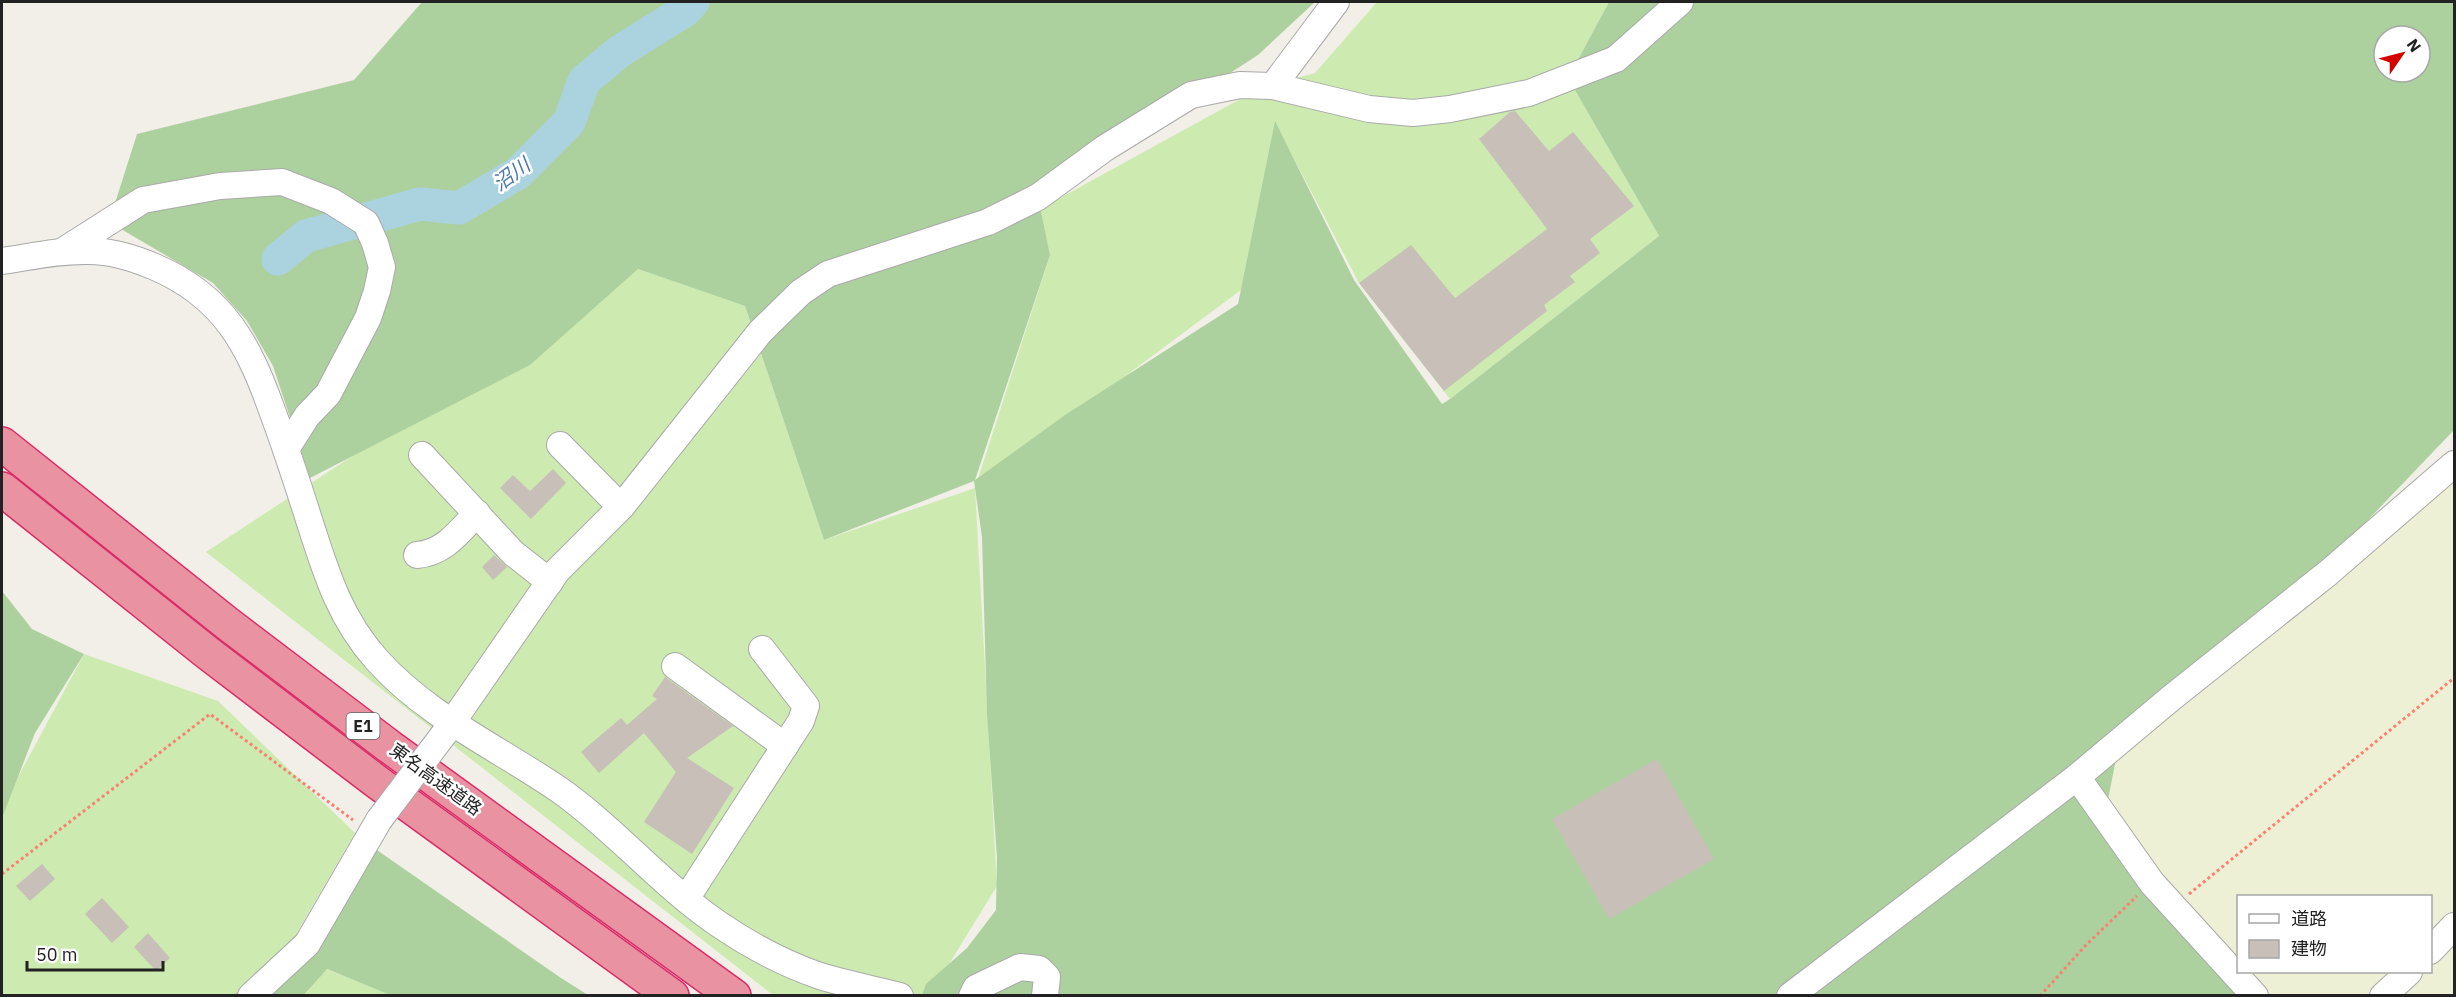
<svg xmlns="http://www.w3.org/2000/svg" width="2456" height="997" font-family="'IBM Plex Sans','Noto Sans JP',sans-serif">
<rect width="100%" height="100%" fill="#f2efe9"/>
<polygon fill="#eef0d5" points="2454,473 2454,995 2261,995 2242,972 2430,972 2430,896 2238,896 2238,968 2077,777"/>
<g fill="#cdebb0">
<polygon points="1377,2 1609,2 1568,78 1659,236 1450,399 1359,283 1280,132 1241,290 975,488 997,886 930,995 773,995 206,552 638,269 745,306 824,540 975,488 1050,255 1040,209 1262,87 1315,73"/>
<polygon points="84,654 218,701 355,833 268,982 251,995 2,996 2,807"/>
<polygon points="326,969 391,995 390,996 304,996"/>
</g>
<g fill="#add19e" fill-rule="evenodd">
<path d="M422,2H1315L1258,55L1038,197L1050,255L975,480L1065,415L1238,304L1275,121L1354,280L1442,404L1450,399L1659,236L1568,78L1609,2H2454V430L2278,614L2116,759L2105,815L2212,929L2258,995H922L926,984L967,948L996,910L997,858L987,714L982,537L974,481L824,540L745,306L638,269L530,365L310,478L273,366L247,321L213,283L109,222L137,134L354,80ZM2384,36H2420V72H2384Z"/>
<polygon points="2,591 32,629 84,654 35,733 2,818"/>
<polygon points="374,848 561,978 588,995 390,995 327,969 304,995 233,996 280,952"/>
</g>
<g fill="none" stroke-linecap="round" stroke-linejoin="round">
<polyline stroke="#aad3df" stroke-width="33" points="278,259 306,236 420,204 459,208 518,173 569,122 584,81 620,51 686,10 693,2"/>
</g>
<g fill="#c7bfb8">
<polygon points="1515,111 1549,151 1573,132 1634,206 1590,239 1600,253 1570,276 1575,282 1544,305 1547,311 1444,391 1359,283 1411,245 1455,298 1547,229 1479,139 1510,112"/>
<polygon points="553,469 566,483 531,519 500,488 513,475 530,491"/>
<polygon points="494,555 507,567 493,580 482,567"/>
<polygon points="665,677 733,726 687,758 734,788 692,854 644,822 676,772 644,733 599,773 581,752 621,718 627,725 657,699 652,696"/>
<polygon points="1657,759 1714,859 1609,919 1552,819"/>
<polygon points="42,864 55,879 30,901 16,886"/>
<polygon points="102,898 129,927 112,943 85,914"/>
<polygon points="148,933 170,958 156,971 134,947"/>
</g>
<g fill="none" stroke-linecap="round" stroke-linejoin="round">
<defs>
<g id="minor">
<polyline points="1273,86 1336,2"/>
<polyline points="63,251 143,200 220,186 282,182 331,201 366,223 375,243 382,267 377,291 368,318 328,394 307,416 286,449"/>
<path d="M2,261C30,257 59,250 89,251C112,251 134,258 155,267C225,297 249,346 273,413C287,451 299,488 311,526C327,576 341,620 377,660C428,717 499,748 561,791C617,831 662,886 720,925C751,946 785,964 820,976C846,984 873,989 900,996"/>
<polyline points="560,445 621,507"/>
<polyline points="422,455 513,553 550,582"/>
<path d="M417,555C444,553 459,532 477,513"/>
<polyline points="675,666 785,746"/>
<polyline points="444,734 557,571 622,506 760,332 801,292 828,274 988,222 1038,197 1105,148 1191,95 1240,85 1273,86 1369,109 1413,113 1450,109 1529,93 1616,59 1680,2"/>
<polyline points="2077,777 2152,883 2255,996"/>
<polyline points="686,899 801,721 806,706 762,649"/>
<polyline points="2430,951 2454,926"/>
<polyline points="251,996 307,944 379,820"/>
<polyline points="972,996 976,988 1020,967 1039,969 1047,977 1045,996"/>
<polyline points="1790,996 2077,777 2170,699 2328,573 2454,464"/>
<polyline points="2383,996 2409,972"/>
</g>
<g id="highway">
<polyline points="2,444 228,624 390,747 734,996"/>
<polyline points="2,489 209,654 377,782 672,996"/>
</g>
</defs>
<use href="#minor" stroke="#a9a9a9" stroke-width="28"/>
<use href="#highway" stroke="#dc2a67" stroke-width="36"/>
<g stroke="#fa8072" stroke-width="3" stroke-dasharray="3 3" stroke-linecap="butt">
<polyline points="2,874 210,714 353,820"/>
<polyline points="2189,894 2454,678"/>
<polyline points="2040,996 2086,945 2137,896"/>
</g>
<use href="#minor" stroke="#fff" stroke-width="26"/>
<use href="#highway" stroke="#e892a2" stroke-width="33"/>
<defs>
<polyline id="minor-bridge" points="379,820 444,734"/>
</defs>
<use href="#minor-bridge" stroke="#a9a9a9" stroke-width="28" stroke-linecap="butt"/>
<use href="#minor-bridge" stroke="#fff" stroke-width="26"/>
</g>
<g text-anchor="middle" dominant-baseline="central" stroke-width="5" stroke-linejoin="round" paint-order="stroke">
<rect fill="#fff" stroke="#646464" stroke-width="1.5" x="346.5" y="713" width="33" height="26" rx="4.5"/>
<g font-size="16" font-weight="bold" fill="#222">
<text x="363" y="726">E1</text>
</g>
<g font-size="18" fill="#222" stroke="#fff">
<text transform="translate(436 779) rotate(36)">東名高速道路</text>
</g>
<g font-size="20" font-style="italic" fill="#4a7aab" stroke="#fff">
<text transform="translate(511 174) rotate(-36)">沼川</text>
</g>
</g>
<rect width="2456" height="997" fill="none" stroke="#222222" stroke-width="6"/>
<rect x="2237" y="895" width="195" height="78" fill="#ffffff" stroke="#a7a7a7" stroke-width="1.5"/>
<rect x="2249" y="914" width="30" height="9" fill="#ffffff" stroke="#a7a7a7" stroke-width="1.5"/>
<text x="2291" y="925" font-size="18" fill="#222222">道路</text>
<rect x="2249" y="940" width="30" height="18" fill="#c7bfb8" stroke="#a7a7a7" stroke-width="1.5"/>
<text x="2291" y="955" font-size="18" fill="#222222">建物</text>
<g transform="translate(2402 54) rotate(55)"><circle r="28" fill="#ffffff" stroke="#a7a7a7" stroke-width="1.5"/>
<path d="M0-4.5L10 22L0 15L-10 22Z" fill="#d40000"/>
<text y="-9" font-size="16" font-weight="bold" text-anchor="middle" fill="#222222">N</text>
</g>
<path d="M27 961v9h136v-9" fill="none" stroke="#222222" stroke-width="3"/>
<text x="36" y="961" font-size="18" fill="#222222" stroke="#ffffff" stroke-width="4.5" paint-order="stroke">50 m</text>
</svg>
